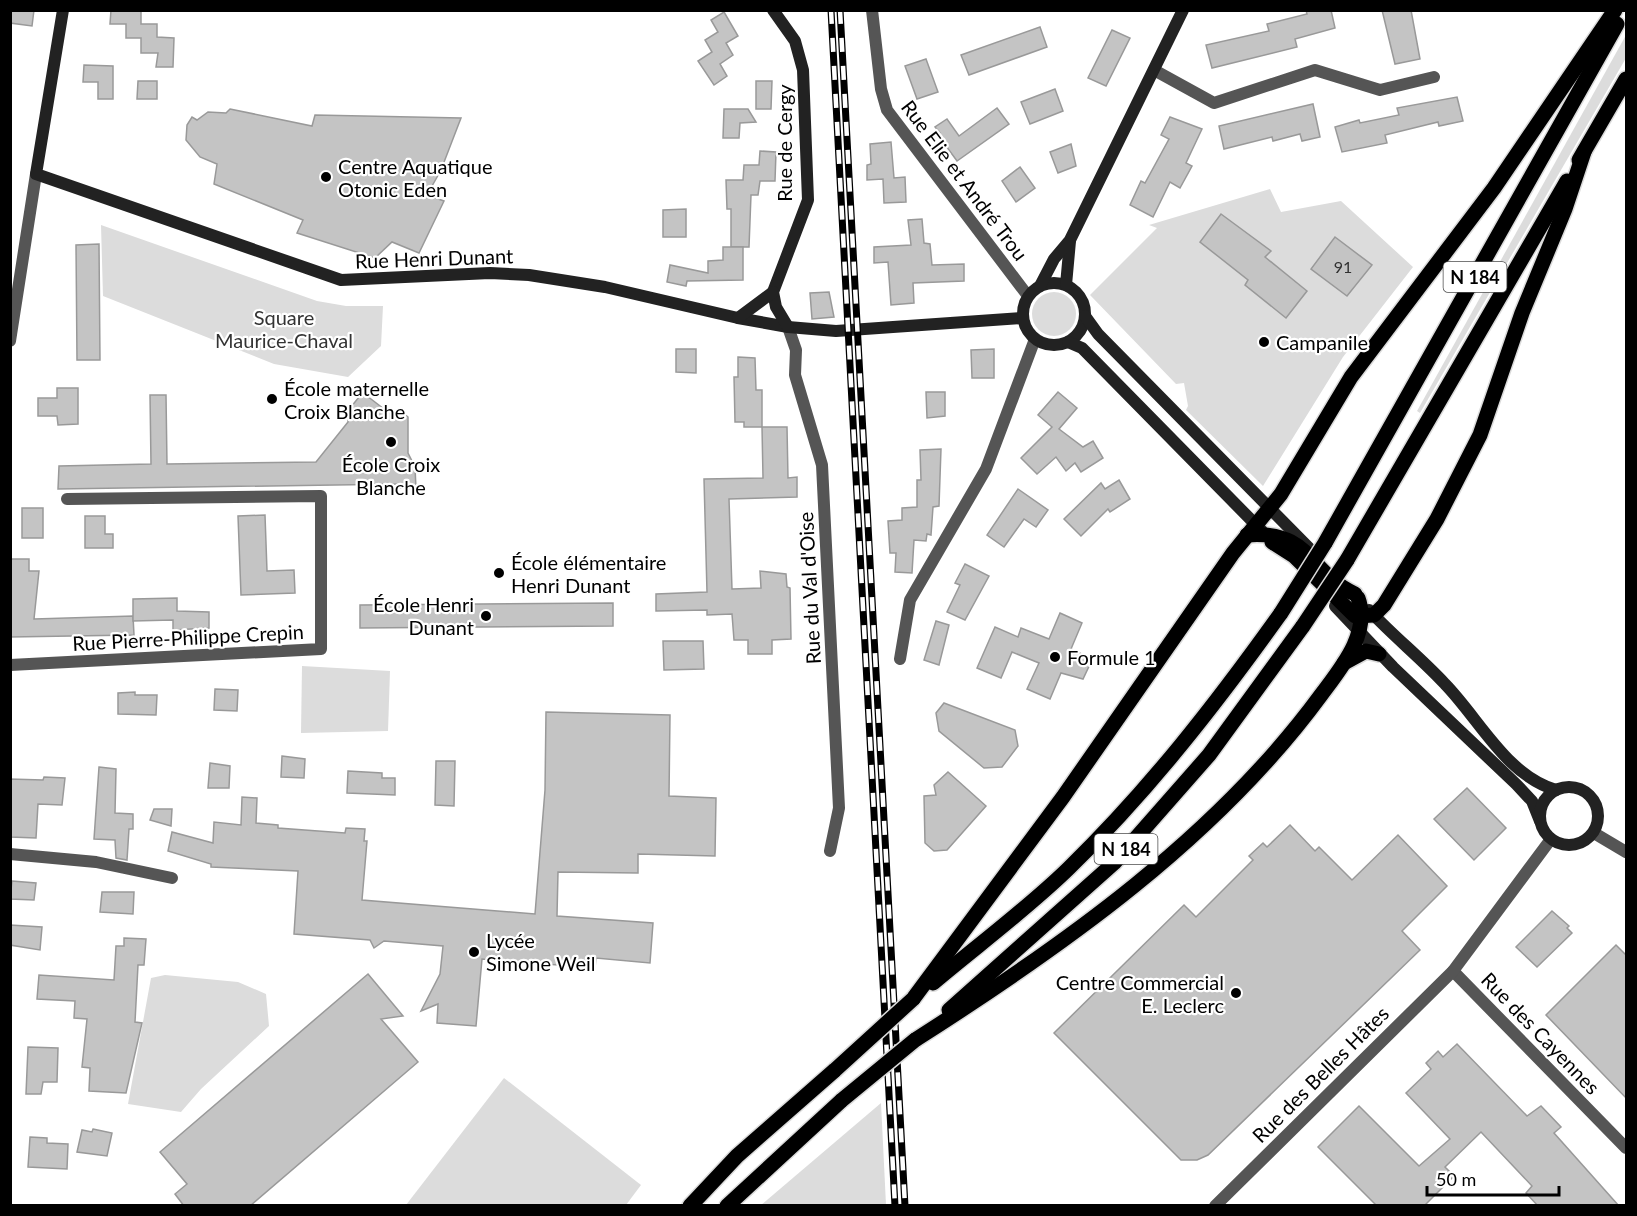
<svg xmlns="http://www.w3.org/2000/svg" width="1637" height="1216" font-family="Lato,sans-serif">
<rect width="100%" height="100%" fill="#fff"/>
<g fill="#dcdcdc">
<polygon points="1626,35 1626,58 1420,413 1417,411"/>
<polygon points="1270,189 1281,212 1341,201 1413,267 1343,357 1263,486 1186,410 1188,406 1184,383 1176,384 1090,295 1157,228 1149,225"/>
<polygon points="101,225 317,301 346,306 383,306 381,346 348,377 274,364 103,296"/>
<circle cx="1054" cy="314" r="22"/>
<polygon points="302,666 390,671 388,731 301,733"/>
<polygon points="165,975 238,982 266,994 269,1026 201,1089 181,1112 128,1104 151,978"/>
<polygon points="504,1078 641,1185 626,1205 406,1205"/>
<polygon points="881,1103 886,1205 761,1205"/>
</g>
<g fill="#c4c4c4" stroke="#999" stroke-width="1.5">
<polygon points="10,10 34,10 32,26 10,23"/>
<polygon points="111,10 141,10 141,24 157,24 157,37 174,38 173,67 156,67 158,53 141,53 141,38 126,38 126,24 110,24"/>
<polygon points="1306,10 1331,10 1335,28 1295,39 1297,47 1212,68 1206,45 1269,31 1267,24 1307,14"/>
<polygon points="1382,10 1411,10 1420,59 1395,64"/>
<polygon points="724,12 738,36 726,43 733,55 720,64 727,76 714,85 698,61 712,52 705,40 718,32 711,20"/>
<polygon points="1040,27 1047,47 969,75 961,55"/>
<polygon points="1112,30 1130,38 1106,86 1088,78"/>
<polygon points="926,59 938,92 917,99 905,66"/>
<polygon points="84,65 113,66 113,99 98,99 98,82 83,82"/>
<polygon points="138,81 157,81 157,99 137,99"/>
<polygon points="756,81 772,81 771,109 756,109"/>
<polygon points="1055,89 1063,111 1030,124 1021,102"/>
<polygon points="1457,97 1463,121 1439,126 1438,122 1385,135 1387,143 1342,152 1335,127 1359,120 1360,123 1399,115 1397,108"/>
<polygon points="1313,104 1320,137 1302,141 1300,134 1273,141 1272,137 1224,149 1219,126"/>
<polygon points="997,108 1009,124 957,161 938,135 940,133 935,127 947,119 959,136"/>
<polygon points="230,109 312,126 315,115 461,118 441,170 427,195 444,201 419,253 392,242 375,258 297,233 303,220 214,184 217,164 200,157 186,140 187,125 192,117 197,120 208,112 226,113"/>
<polygon points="724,109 748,109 756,122 740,123 739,138 723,138"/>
<polygon points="1170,117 1202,129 1186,163 1192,166 1180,188 1170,182 1153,217 1130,205 1141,181 1145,183 1169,139 1161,135"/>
<polygon points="891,142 894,178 905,177 906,202 884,203 883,179 867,180 867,165 871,164 870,144"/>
<polygon points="1071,144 1076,166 1058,173 1050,152"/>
<polygon points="760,151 776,152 775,181 760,181 758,195 751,195 749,247 731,247 731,209 727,209 726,180 743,180 744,165 759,165"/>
<polygon points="1020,167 1035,188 1016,202 1002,181"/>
<polygon points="686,209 686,237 663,237 663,210"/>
<polygon points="1221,214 1271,251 1265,257 1307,291 1286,318 1245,285 1248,280 1200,242"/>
<polygon points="922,219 924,243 930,244 932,265 964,264 964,281 913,283 914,303 891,305 888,262 874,263 874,247 911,245 908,220"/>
<polygon points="1335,237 1372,265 1347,296 1311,269"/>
<polygon points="99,244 100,360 77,360 76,245"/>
<polygon points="723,247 743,247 743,280 687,281 686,286 667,282 670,265 708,273 708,261 723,260"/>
<polygon points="829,292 834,317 812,319 810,293"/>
<polygon points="676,349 696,349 696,373 676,372"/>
<polygon points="994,349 994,378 972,378 971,350"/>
<polygon points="738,357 755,358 756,390 762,390 762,427 744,427 744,422 735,422 734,377 738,377"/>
<polygon points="57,388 78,388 78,424 58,425 57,416 38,416 38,398 57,398"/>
<polygon points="926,392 945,392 945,416 927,418"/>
<polygon points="1058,392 1077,408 1059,429 1083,447 1093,441 1103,458 1081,472 1075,463 1066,471 1056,457 1037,474 1021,458 1052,427 1038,415"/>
<polygon points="150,395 166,395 167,464 316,462 348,422 347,412 359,397 367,396 388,412 402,412 408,417 408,453 415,467 416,489 399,488 400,484 58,489 59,466 151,464"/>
<polygon points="762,427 787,427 788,478 797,477 797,497 729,499 732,589 761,588 760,571 786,574 787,587 790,588 791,639 772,640 772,654 748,654 748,640 734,640 732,614 707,615 707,610 656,611 656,594 707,592 704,479 763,478"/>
<polygon points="941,449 939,506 933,507 931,535 927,534 926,541 914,540 912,573 895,572 896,553 890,553 888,521 902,520 902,508 917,507 917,480 921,480 920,450"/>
<polygon points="1119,480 1130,499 1110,512 1108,509 1081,536 1064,519 1101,483 1105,489"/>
<polygon points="1018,489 1048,510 1036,527 1024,519 1004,547 987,535"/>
<rect x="22" y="508" width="21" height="30"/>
<polygon points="265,515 267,571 294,570 295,593 241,595 238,516"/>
<polygon points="85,516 105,516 105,534 113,534 113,548 85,548"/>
<polygon points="10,559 29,559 29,571 39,571 34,619 133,616 134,635 10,637"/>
<polygon points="965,564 989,576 965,620 947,612 960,585 955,583"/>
<polygon points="177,598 177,611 209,612 209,628 173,630 173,620 133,621 133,599"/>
<polygon points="613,603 613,626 360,628 360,605"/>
<polygon points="1060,613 1082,623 1071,649 1082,654 1085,659 1091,662 1083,679 1061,673 1050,699 1027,689 1039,663 1012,652 1001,678 977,668 995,627 1018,637 1021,628 1049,639"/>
<polygon points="936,621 949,625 939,665 924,660"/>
<polygon points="663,641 703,641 704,669 664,670"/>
<polygon points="215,689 238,690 237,711 214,710"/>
<polygon points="135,692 135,695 157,695 156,715 118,714 118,693"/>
<polygon points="944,703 1015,730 1018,746 1002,767 984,768 939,731 936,713"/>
<polygon points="546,712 670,715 669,796 716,798 715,856 638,854 638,873 558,872 557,916 653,923 650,963 596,958 595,968 482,959 476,1026 437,1023 438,1004 421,1011 440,974 443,946 384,941 374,948 370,940 294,934 298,871 211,867 211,864 168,851 172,832 213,843 214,822 241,825 242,797 257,798 256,823 278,825 278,828 345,833 346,828 365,829 364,841 367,841 362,900 535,914 545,790"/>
<polygon points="282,756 305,759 304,778 281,777"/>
<polygon points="436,761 455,761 454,806 435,805"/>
<polygon points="210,763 230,766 229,788 208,788"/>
<polygon points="99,767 116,769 115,813 133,814 133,829 129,829 127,860 116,858 115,840 94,839"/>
<polygon points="348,771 382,773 382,778 395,778 395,795 347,793"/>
<polygon points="948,772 986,806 947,850 934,851 925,843 924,796 936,795 934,785"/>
<polygon points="44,777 65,778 62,805 38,804 36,838 10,837 10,779 43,780"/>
<polygon points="1467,788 1506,828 1474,860 1434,819"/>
<polygon points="154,809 172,809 171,826 150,820"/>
<polygon points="1290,825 1315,851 1319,847 1352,880 1398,835 1447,886 1402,931 1420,950 1208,1155 1197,1160 1181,1160 1054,1033 1184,905 1196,917 1253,860 1249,856 1263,843 1267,847"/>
<polygon points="12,881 36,883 34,900 10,899"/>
<polygon points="102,892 134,892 133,914 100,912"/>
<polygon points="1552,911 1569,926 1567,928 1572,933 1537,967 1516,947"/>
<polygon points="10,925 42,927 40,950 10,945"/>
<polygon points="124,938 146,939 144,965 138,965 135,1022 142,1023 126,1093 89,1091 90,1068 82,1067 87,1019 74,1018 75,1001 37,999 39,975 114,980 116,946 124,946"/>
<polygon points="1616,945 1626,955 1626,1098 1546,1015"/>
<polygon points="368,974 403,1016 381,1019 418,1062 250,1206 184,1206 175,1194 187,1184 160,1152"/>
<polygon points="1457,1044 1527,1116 1541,1106 1561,1127 1554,1133 1619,1206 1538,1206 1526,1193 1532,1186 1481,1132 1445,1167 1454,1176 1424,1206 1377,1206 1318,1147 1359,1106 1419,1166 1450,1139 1406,1093 1431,1069 1426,1063 1438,1051 1443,1057"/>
<polygon points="28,1047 58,1048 57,1082 43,1082 41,1094 26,1094"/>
<polygon points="93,1129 112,1133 107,1156 77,1152 82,1130 92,1132"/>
<polygon points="30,1137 47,1138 47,1143 68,1144 67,1169 28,1167"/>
</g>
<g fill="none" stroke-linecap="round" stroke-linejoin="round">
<defs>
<g id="primary">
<polyline points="1579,160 1626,79"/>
<path d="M1247,535C1312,530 1307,572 1355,594"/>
<polyline points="1272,542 1294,556 1355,616 1374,615 1384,605 1437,519 1480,435 1522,313 1565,209 1584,152"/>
<polyline points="1325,543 1617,24"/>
<polyline points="1347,560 1567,181"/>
<polyline points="1344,663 1366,651 1379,654"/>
<path d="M933,983C978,945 1027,909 1069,868C1149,790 1216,704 1281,613"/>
<polyline points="913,999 1063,797 1233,553 1281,494 1351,377 1494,188 1615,10"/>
<polyline points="949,1010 1114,863 1209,755 1303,626"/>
<path d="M915,1040C1064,945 1216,838 1321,695C1341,668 1371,633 1358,598"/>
<polyline points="690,1206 737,1156 835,1070"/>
<polyline points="727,1206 842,1100"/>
</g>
</defs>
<use href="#primary" stroke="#dbdbdb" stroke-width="18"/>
<g stroke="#555" stroke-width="12">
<polyline points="872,10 881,89 887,110 1028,296"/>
<polyline points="1154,70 1214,103 1315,70 1380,90 1434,77"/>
<polyline points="788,327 796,350 795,375 822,465 839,808 830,851"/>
<polyline points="10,341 36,174"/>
<polyline points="900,659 910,600 986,469 1035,339"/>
<polyline points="10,665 321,649 321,496 67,499"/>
<polyline points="1594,833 1626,852"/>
<polyline points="10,854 96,862 172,878"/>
<polyline points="1453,971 1626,1148"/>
<polyline points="1215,1206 1453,971 1551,839"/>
</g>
<g stroke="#222" stroke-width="12">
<polyline points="63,10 36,174 341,280 490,273 529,275 605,287 738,318 788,327 836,331 1022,318"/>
<polyline points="773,10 795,41 803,70 808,200 773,292 776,307 788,327"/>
<circle cx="1054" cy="314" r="31"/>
<polyline points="1066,285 1070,241"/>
<polyline points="1040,286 1054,259 1070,240 1183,10"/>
<polyline points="1085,316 1098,334 1311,550"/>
<polyline points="738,318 773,292"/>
<polyline points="1068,342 1082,348 1262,531"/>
<polyline points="1335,606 1393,667 1516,784 1532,801 1540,821"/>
<path d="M1369,610C1393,636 1421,658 1445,684C1480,720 1506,775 1556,790"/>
<circle cx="1569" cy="816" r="29"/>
</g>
<use href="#primary" stroke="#000" stroke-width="15"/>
<defs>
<g id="rail">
<polyline points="831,10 895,1206"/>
<polyline points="840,10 905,1206"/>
</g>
</defs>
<use href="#rail" stroke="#000" stroke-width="7"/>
<use href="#rail" stroke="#fff" stroke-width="4.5" stroke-dasharray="14" stroke-linecap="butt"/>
<defs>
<g id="primary-bridge">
<polyline points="1281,613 1325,543"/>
<polyline points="1303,626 1347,560"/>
<polyline points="835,1070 913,999"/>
<polyline points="842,1100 915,1040"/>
</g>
</defs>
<use href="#primary-bridge" stroke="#dbdbdb" stroke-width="18" stroke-linecap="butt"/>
<use href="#primary-bridge" stroke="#000" stroke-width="15"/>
</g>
<g fill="#000" stroke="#fff" stroke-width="2">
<circle cx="326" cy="177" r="6"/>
<circle cx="1264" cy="342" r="6"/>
<circle cx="272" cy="399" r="6"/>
<circle cx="391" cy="442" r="6"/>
<circle cx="499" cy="573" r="6"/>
<circle cx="486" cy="616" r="6"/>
<circle cx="1055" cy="657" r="6"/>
<circle cx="474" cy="952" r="6"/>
<circle cx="1236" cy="993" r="6"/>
</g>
<g text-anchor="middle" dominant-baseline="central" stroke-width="4.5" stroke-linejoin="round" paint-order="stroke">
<g font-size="16" fill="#313131">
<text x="1343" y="266">91</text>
</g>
<g fill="#fff" stroke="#4c4c4c" stroke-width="1.5">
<rect x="1443.5" y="262" width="63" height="30" rx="4.5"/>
<rect x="1094.5" y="834" width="63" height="30" rx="4.5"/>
</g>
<g font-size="18" font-weight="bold" fill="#000">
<text x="1475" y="277">N 184</text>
<text x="1126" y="849">N 184</text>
</g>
<g font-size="20" fill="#000" stroke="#fff">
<text transform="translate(784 143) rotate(-90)">Rue de Cergy</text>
<text transform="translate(965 180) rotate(53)">Rue Elie et André Trou</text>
<text transform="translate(434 258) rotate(-2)">Rue Henri Dunant</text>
<text transform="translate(809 588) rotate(-93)">Rue du Val d'Oise</text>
<text transform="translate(188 637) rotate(-3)">Rue Pierre-Philippe Crepin</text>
<text transform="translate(1541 1033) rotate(46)">Rue des Cayennes</text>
<text transform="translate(1320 1074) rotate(-45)">Rue des Belles Hâtes</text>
</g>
<g font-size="20" fill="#000" stroke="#fff" text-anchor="start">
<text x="338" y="166">Centre Aquatique<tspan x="338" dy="23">Otonic Eden</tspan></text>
<text x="1276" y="342">Campanile</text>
<text x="284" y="388">École maternelle<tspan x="284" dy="23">Croix Blanche</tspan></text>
<text x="391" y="464" text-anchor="middle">École Croix<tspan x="391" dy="23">Blanche</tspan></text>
<text x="511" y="562">École élémentaire<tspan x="511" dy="23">Henri Dunant</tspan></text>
<text x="474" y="604" text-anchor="end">École Henri<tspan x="474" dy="23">Dunant</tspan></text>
<text x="1067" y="657">Formule 1</text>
<text x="486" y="940">Lycée<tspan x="486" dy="23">Simone Weil</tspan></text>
<text x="1224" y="982" text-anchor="end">Centre Commercial<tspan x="1224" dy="23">E. Leclerc</tspan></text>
</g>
<g font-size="20" fill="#333" stroke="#fff">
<text x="284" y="317">Square<tspan x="284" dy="23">Maurice-Chaval</tspan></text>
</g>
</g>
<rect width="1637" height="1216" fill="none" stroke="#000000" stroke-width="24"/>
<path d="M1427 1186v9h132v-9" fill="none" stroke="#000000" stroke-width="3"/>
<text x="1436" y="1186" font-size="18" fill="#000000" stroke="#ffffff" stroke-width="4.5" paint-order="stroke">50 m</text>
</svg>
